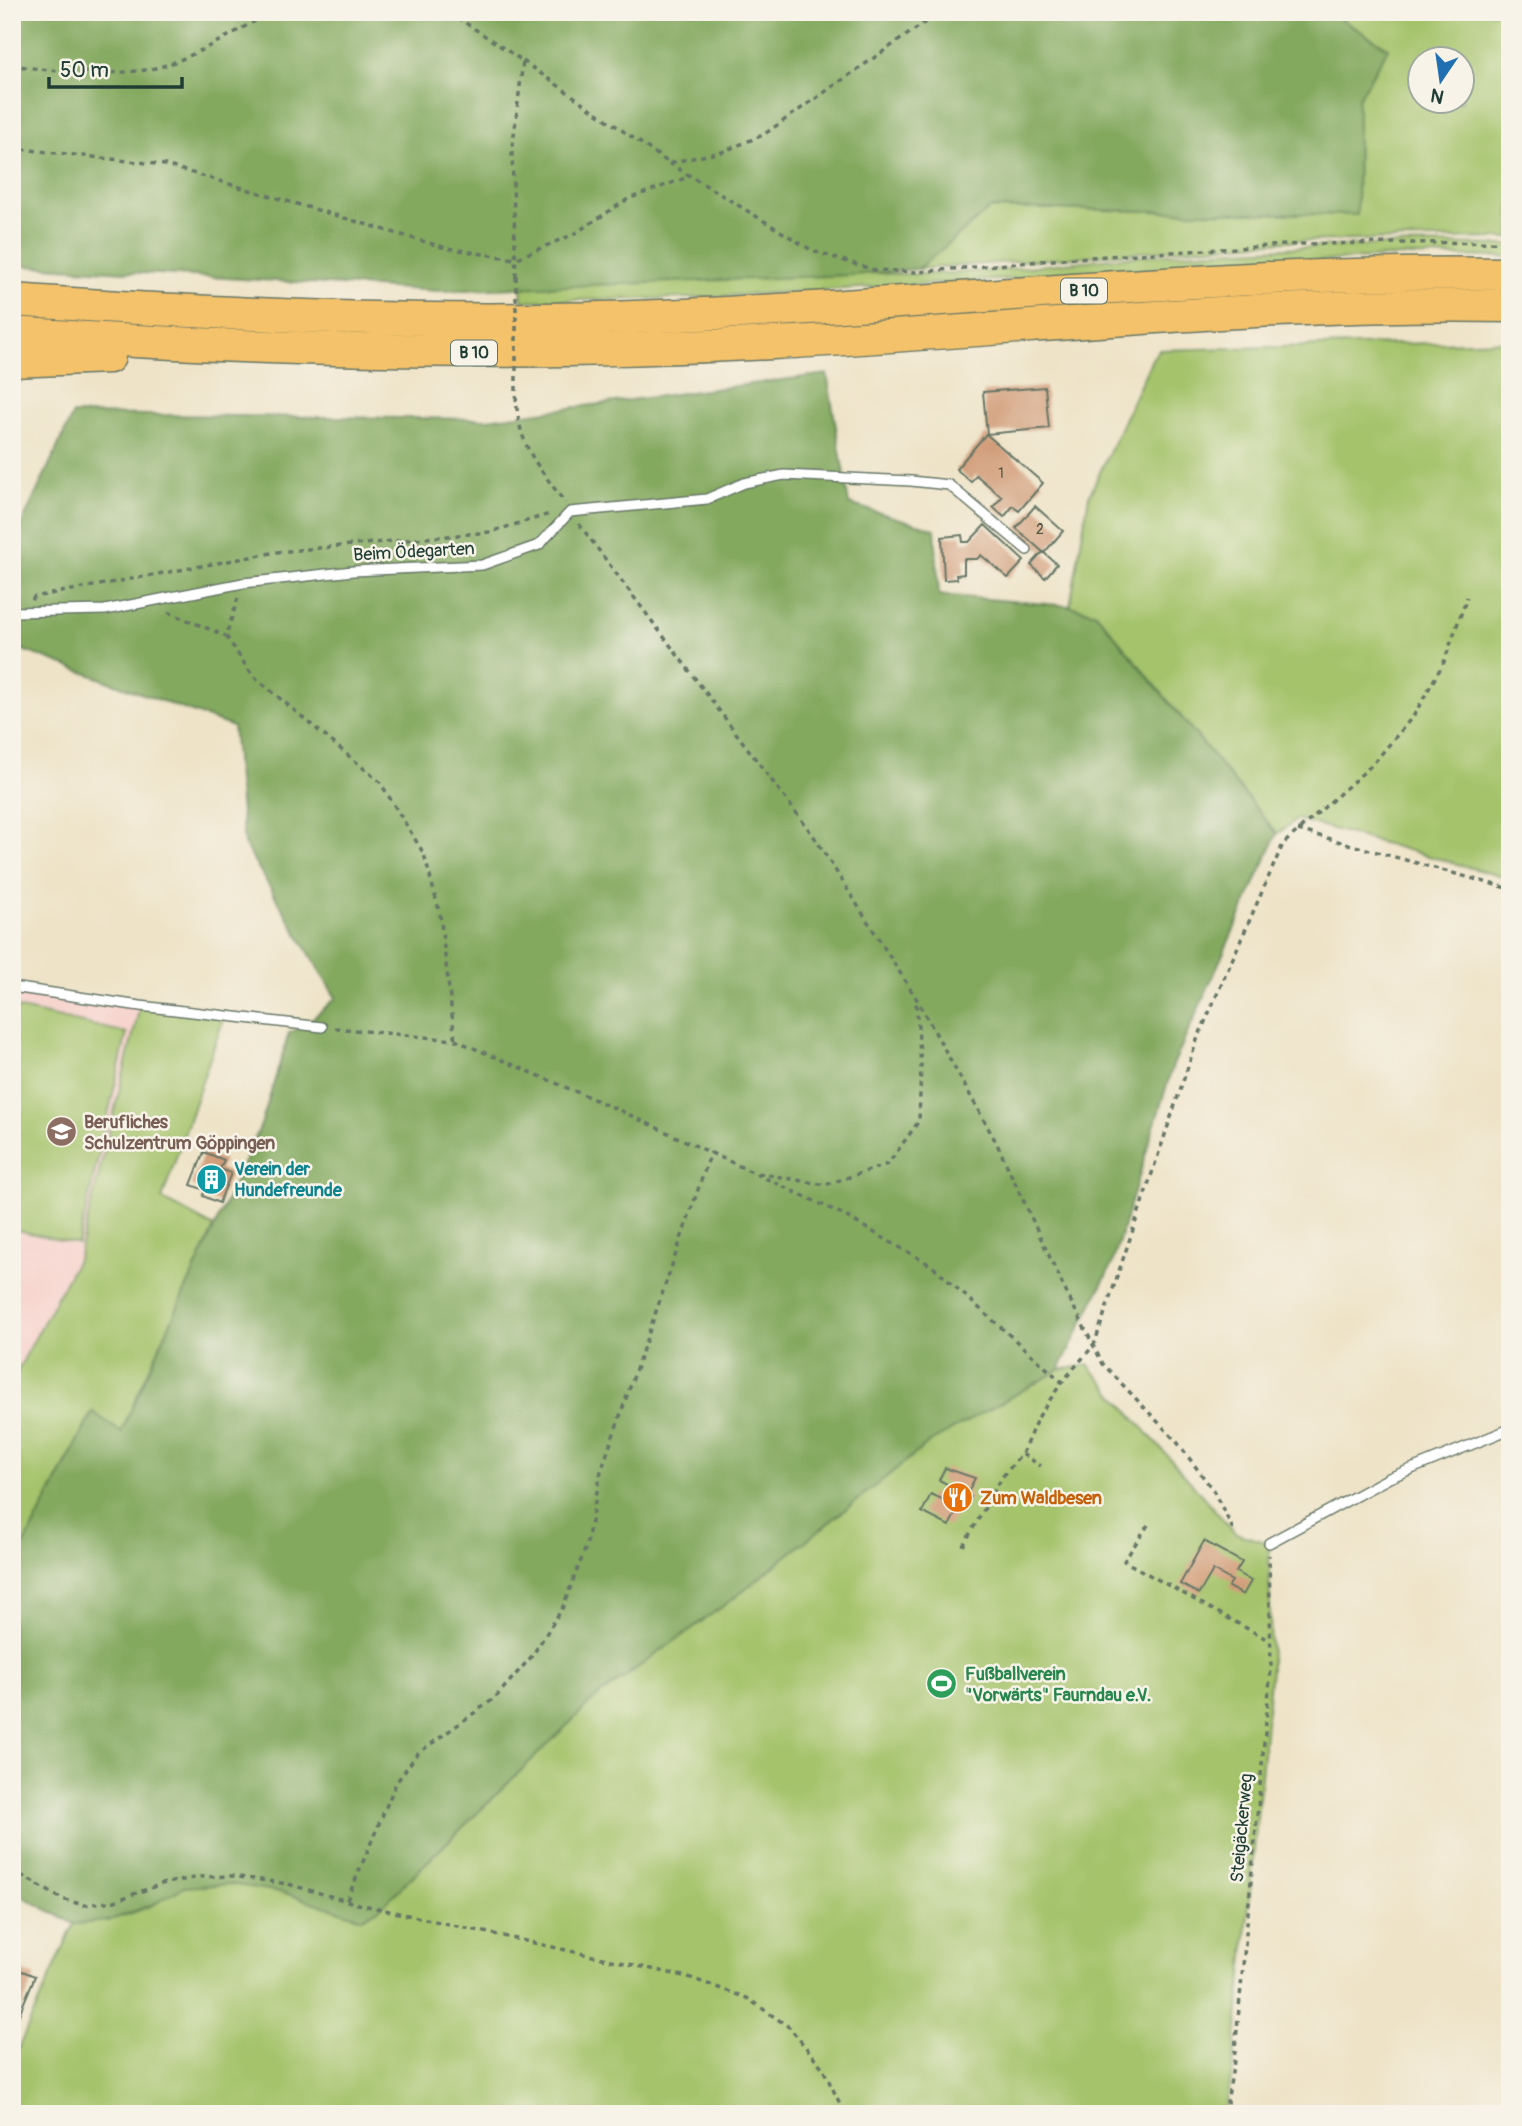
<svg xmlns="http://www.w3.org/2000/svg" width="1522" height="2126" font-family="Pangolin,sans-serif">
<rect width="100%" height="100%" fill="#f7f3e8"/>
<filter id="ink" filterUnits="userSpaceOnUse"><feTurbulence type="fractalNoise" baseFrequency=".0143" numOctaves="2"/><feDisplacementMap in="SourceGraphic" scale="14" xChannelSelector="R" yChannelSelector="G"/><feConvolveMatrix kernelMatrix="1 2 1 2 8 2 1 2 1" color-interpolation-filters="sRGB"/></filter>
<filter id="wash" filterUnits="userSpaceOnUse"><feTurbulence type="fractalNoise" baseFrequency=".00686" numOctaves="4" result="noise"/><feDisplacementMap in="SourceGraphic" scale="28" xChannelSelector="R" yChannelSelector="G"/><feGaussianBlur stdDeviation="1.57" result="paint"/><feColorMatrix in="noise" values="0 0 0 0 0 0 0 0 0 0 0 0 0 0 0 0 0 1.4 0 .05"/><feComposite in="paint" operator="in"/></filter>
<g filter="url(#wash)">
<rect width="100%" height="100%" fill="#eee3c7"/>
<polygon fill="#f7d0cb" points="12,990 140,1006 78,1258 12,1381"/>
<g fill="#a4c36a" stroke="#62804f" stroke-width="2" fill-rule="evenodd">
<path d="M1339,12H1510V238L1287,241L918,269L991,208L1357,215L1358,99L1388,48L1339,18ZM1420,60H1462V102H1420Z"/>
<path d="M1510,245V257L1404,256L691,298L522,301L521,287L873,273C961,278 1050,263 1138,256C1262,247 1386,243 1510,245Z"/>
<polygon points="1510,341 1510,879 1297,819 1277,834 1096,613 1070,606 1089,496 1152,359 1159,350"/>
<polygon points="140,1006 224,1017 162,1199 214,1227 121,1432 92,1412 12,1568 12,1381 78,1258"/>
<polygon points="12,1007 127,1033 78,1244 12,1229"/>
<path d="M1088,1365L1235,1533L1269,1543L1271,1669L1234,2061L1225,2114H12V2062L74,1924C103,1922 130,1916 156,1903C165,1898 175,1890 185,1887C243,1871 309,1901 363,1918L380,1908L593,1700L734,1598L930,1442L1059,1370Z"/>
</g>
<g fill="#83a95e" stroke="#517349" stroke-width="2">
<polygon points="12,12 1339,12 1339,18 1388,48 1358,99 1357,215 991,208 918,269 853,275 440,291 12,265"/>
<polygon points="827,374 849,504 935,529 939,595 1070,606 1096,613 1277,834 1173,1065 1112,1264 1059,1370 930,1442 734,1598 593,1700 380,1908 362,1918 281,1892 230,1884 184,1887 154,1904 108,1921 74,1924 12,1891 12,1568 93,1412 121,1432 261,1125 289,1033 305,1025 336,998 244,844 233,727 12,646 12,545 73,414 487,419"/>
</g>
<g id="blocks">
<g fill="#d29d79">
<polygon points="1045,387 1049,428 987,434 983,392"/>
<polygon points="986,434 1043,483 1019,511 1013,506 1004,517 993,507 1002,497 976,475 971,482 956,469"/>
<polygon points="1035,506 1063,531 1044,553 1016,528"/>
<polygon points="985,525 1024,561 1008,578 981,555 977,559 964,559 964,574 956,575 957,579 944,580 942,537 962,535 963,542 969,542"/>
<polygon points="1043,552 1057,564 1045,578 1031,565"/>
<polygon points="204,1152 224,1160 220,1169 231,1173 219,1203 203,1196 205,1190 191,1185"/>
<polygon points="945,1468 975,1478 967,1494 971,1497 966,1505 961,1503 949,1526 922,1512 931,1494 944,1500 951,1486 939,1480"/>
<polygon points="1204,1541 1242,1562 1236,1572 1251,1581 1243,1595 1228,1587 1232,1581 1213,1570 1199,1594 1180,1584"/>
<polygon points="12,1967 35,1976 15,2024 12,2023"/>
</g>
</g>
</g>
<g filter="url(#ink)">
<use href="#blocks" fill-opacity="0" stroke="#677767" stroke-width="2"/>
<g fill="none" stroke-linecap="round" stroke-linejoin="round">
<defs>
<g id="lane">
<polyline points="12,612 105,610 243,583 353,571 482,565 539,545 570,512 707,499 744,483 784,475 911,481 949,485 1027,550"/>
<polyline points="12,987 140,1006 322,1027"/>
<polyline points="1269,1543 1389,1478 1510,1429"/>
</g>
<g id="highway">
<path d="M12,300C228,315 443,325 660,316C943,305 1226,269 1510,274"/>
<path d="M12,333C269,352 515,357 773,343C1018,331 1264,301 1510,306"/>
<polyline points="12,361 109,357"/>
</g>
</defs>
<use href="#lane" stroke="#677767" stroke-width="12"/>
<use href="#highway" stroke="#677767" stroke-width="35"/>
<g stroke="#677767" stroke-width="3.5" stroke-dasharray="5 5" stroke-linecap="butt">
<polyline points="449,12 523,61 512,152 516,276"/>
<polyline points="523,61 669,163 722,152 763,135 940,12"/>
<path d="M12,65C55,72 128,79 169,64C205,51 238,30 271,12"/>
<polyline points="12,148 165,165 446,248 515,259 574,234 628,199 688,177"/>
<polyline points="669,163 813,251 874,270 919,272 1075,258 1302,244 1510,242"/>
<path d="M516,396C519,449 536,462 565,503"/>
<polyline points="579,524 815,838 916,998 996,1142 1067,1294 1103,1364 1177,1442 1213,1490 1235,1533"/>
<polyline points="238,598 226,636 252,675 380,782 424,854 440,914 455,1040"/>
<polyline points="32,600 34,597 277,552 490,532 550,514"/>
<polyline points="168,612 226,636"/>
<polyline points="1298,830 1510,889"/>
<polyline points="335,1028 455,1040 619,1110 840,1213 932,1266 1062,1382"/>
<polyline points="758,1173 825,1185 888,1164 919,1121 921,1066 916,1002"/>
<polyline points="1022,1454 1041,1466"/>
<polyline points="1148,1525 1124,1561 1270,1641"/>
<polyline points="963,1546 1003,1476 1022,1454 1037,1419 1062,1382 1094,1345 1197,1040 1283,844 1373,764 1414,715 1444,662 1467,597"/>
<polyline points="12,1870 62,1899 84,1905 115,1901 161,1884 200,1877 233,1876 288,1884 358,1904 688,1977 747,1998 789,2027 822,2067 845,2114"/>
<polyline points="347,1900 396,1783 417,1754 495,1698 532,1656 562,1609 586,1547 601,1471 711,1152"/>
<polyline points="12,2037 16,2038 12,2049"/>
<polyline points="1225,2114 1234,2061 1271,1669 1269,1555"/>
</g>
<use href="#lane" stroke="#fff" stroke-width="9"/>
<use href="#highway" stroke="#f4c26a" stroke-width="32"/>
<polyline stroke="#677767" stroke-width="3.5" stroke-dasharray="5 5" stroke-linecap="butt" points="516,276 516,396"/>
</g>
</g>
<defs>
<symbol id="school-disc" viewBox="-11 -11 22 22"><circle r="9.5" fill="#8d6e63" stroke="#f7f3e8"/><path d="M0-5L7-2L0 1L-7-2ZM-4 1L0 2.5L4 1V4Q0 6-4 4Z" fill="#fff"/></symbol>
<symbol id="building-disc" viewBox="-11 -11 22 22"><circle r="9.5" fill="#0f9aa8" stroke="#f7f3e8"/><path d="M-4-6H4V6H1V3H-1V6H-4ZM-2.5-4.3h1.7v1.8h-1.7ZM.8-4.3h1.7v1.8H.8ZM-2.5-1h1.7V.8h-1.7ZM.8-1h1.7V.8H.8Z" fill="#fff"/></symbol>
<symbol id="restaurant-disc" viewBox="-11 -11 22 22"><circle r="9.5" fill="#e8710a" stroke="#f7f3e8"/><path d="M-5-6h1v4h1v-4h1v4h1v-4h1v5L-1.5 .5V6h-2V.5L-5-1ZM5-6V6H3V1.5H1.5Q1.5-4 5-6Z" fill="#fff"/></symbol>
<symbol id="stadium-disc" viewBox="-11 -11 22 22"><circle r="9.5" fill="#2e9e5b" stroke="#f7f3e8"/><path d="M0-5a6.5 5 0 1 0 0 10a6.5 5 0 1 0 0-10ZM-3.5-1.8h7v3.6h-7Z" fill="#fff"/></symbol>
</defs>
<g fill-rule="evenodd">
<use href="#school-disc" x="44" y="1114" width="35" height="35"/>
<use href="#building-disc" x="194" y="1162" width="35" height="35"/>
<use href="#restaurant-disc" x="940" y="1480" width="35" height="35"/>
<use href="#stadium-disc" x="924" y="1666" width="35" height="35"/>
</g>
<g text-anchor="middle" dominant-baseline="central" stroke-width="5" stroke-linejoin="round" paint-order="stroke">
<g font-size="14" fill="#4c5545">
<text x="1001" y="473">1</text>
<text x="1040" y="529">2</text>
</g>
<g fill="#f7f3e8" stroke="#60746a" stroke-width="2">
<rect x="1061" y="278.5" width="46" height="25" rx="5"/>
<rect x="451" y="340.5" width="46" height="25" rx="5"/>
</g>
<g font-size="16" font-weight="bold" fill="#1f3d34">
<text x="1084" y="291">B 10</text>
<text x="474" y="353">B 10</text>
</g>
<g font-size="18" fill="#1f3d34" stroke="#f7f3e8">
<text transform="translate(414 552) rotate(-3)">Beim Ödegarten</text>
<text transform="translate(1242 1828) rotate(-85)">Steigäckerweg</text>
</g>
<g font-size="18" font-weight="bold" fill="#785e54" stroke="#f7f3e8" text-anchor="start">
<text x="84" y="1122">Berufliches<tspan x="84" dy="21">Schulzentrum Göppingen</tspan></text>
</g>
<g font-size="18" font-weight="bold" fill="#0d838f" stroke="#f7f3e8" text-anchor="start">
<text x="234" y="1169">Verein der<tspan x="234" dy="21">Hundefreunde</tspan></text>
</g>
<g font-size="18" font-weight="bold" fill="#c56008" stroke="#f7f3e8" text-anchor="start">
<text x="980" y="1498">Zum Waldbesen</text>
</g>
<g font-size="18" font-weight="bold" fill="#27864d" stroke="#f7f3e8" text-anchor="start">
<text x="965" y="1674">Fußballverein<tspan x="965" dy="21">"Vorwärts" Faurndau e.V.</tspan></text>
</g>
</g>
<rect width="1522" height="2126" fill="none" stroke="#f7f3e8" stroke-width="42"/>
<g transform="translate(1441 80) rotate(193)"><circle r="33" fill="#f7f3e8" stroke="#a1aaa0" stroke-width="2"/>
<path d="M0-5L12 26L0 18L-12 26Z" fill="#1f6fb2"/>
<text y="-10" font-size="19" font-weight="bold" text-anchor="middle" fill="#1f3d34">N</text>
</g>
<path d="M49 77v10h133v-10" fill="none" stroke="#1f3d34" stroke-width="3.5"/>
<text x="60" y="77" font-size="21" fill="#1f3d34" stroke="#f7f3e8" stroke-width="5" paint-order="stroke">50 m</text>
</svg>
